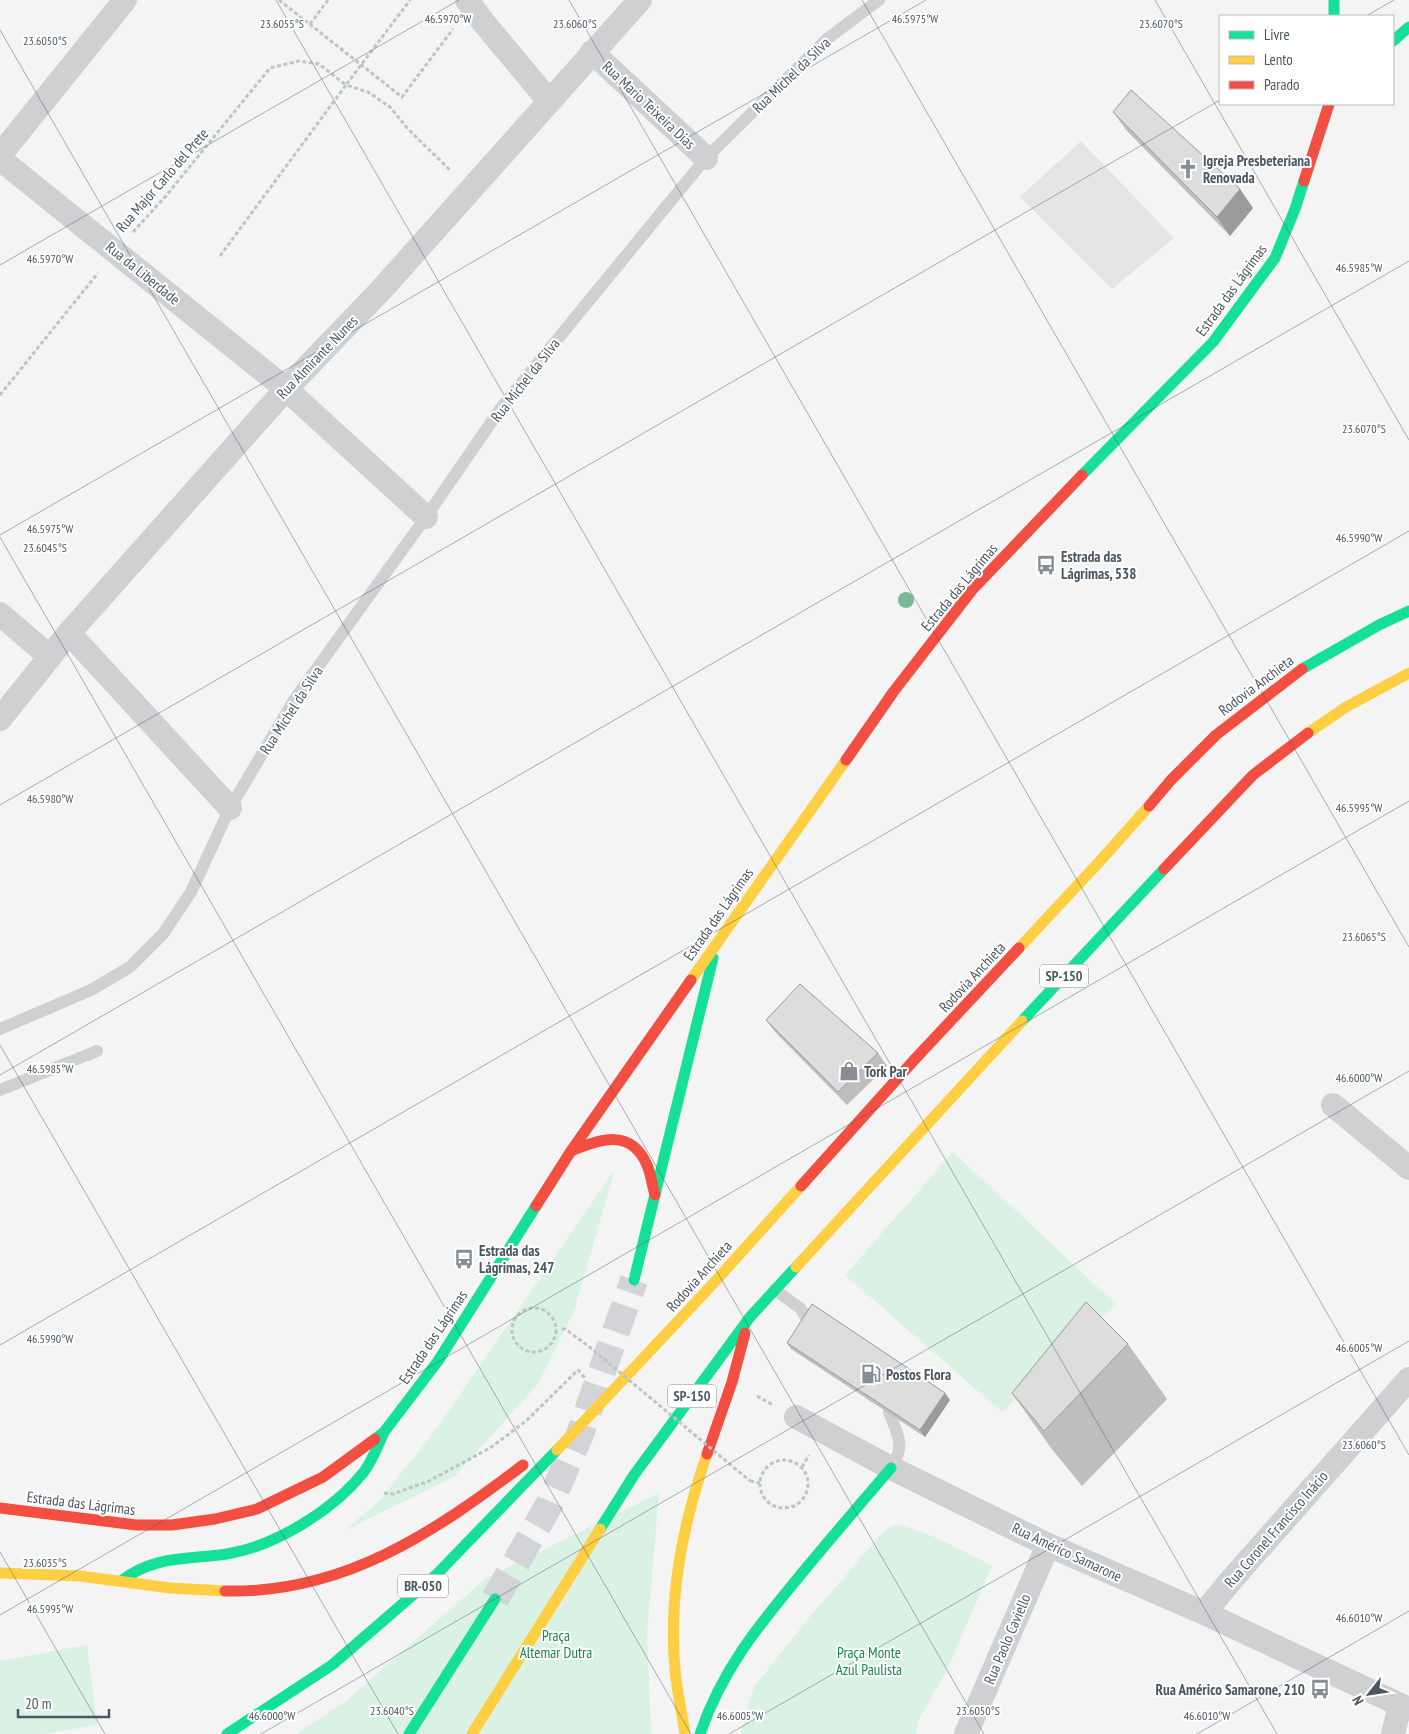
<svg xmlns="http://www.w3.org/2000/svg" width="1409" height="1734" font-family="'PT Sans Narrow',sans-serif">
<rect width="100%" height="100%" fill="#f4f4f4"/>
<polygon fill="#e6e5e6" points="1081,141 1174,238 1112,289 1020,197"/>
<g fill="#d9f2e3">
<polygon points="953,1152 1116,1304 1002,1412 845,1275"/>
<polygon points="615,1169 574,1311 538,1384 455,1476 344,1531 379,1501 437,1428"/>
<polygon points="659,1493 647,1634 651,1734 296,1734 346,1701 486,1578"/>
<path d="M895,1525C921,1527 967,1553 992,1566L946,1672L919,1719L916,1734H740L754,1687L807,1620L885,1530Z"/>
<polygon points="87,1645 97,1725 44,1734 0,1734 0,1661"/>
</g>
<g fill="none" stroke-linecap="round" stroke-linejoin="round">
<polyline stroke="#d2d4d7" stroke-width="28" stroke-dasharray="28 14" stroke-linecap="butt" points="495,1599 549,1505 580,1434 634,1280"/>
<g stroke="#bcc7c4" stroke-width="3" stroke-dasharray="4 2.5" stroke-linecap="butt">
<polyline points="279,0 402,97 453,29"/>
<polyline points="310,24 328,0"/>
<polyline points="133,232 165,197 270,68 299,61 319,64 346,85 410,0"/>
<polyline points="220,256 346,85 368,92 390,107 408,129 451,171"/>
<polyline points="0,395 98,273"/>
<circle cx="534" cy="1330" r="22"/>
<polyline points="757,1396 773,1405"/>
<circle cx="784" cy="1484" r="24"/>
<polyline points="802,1467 809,1455"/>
<polyline points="750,1481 760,1483"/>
<polyline points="384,1493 393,1494 429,1481 490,1448 526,1421 578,1370 586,1379"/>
</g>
<g stroke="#ced0d2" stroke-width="12">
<polyline points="0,1029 91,990 130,967 163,934 191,892 230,808 294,700 426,517 501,408 706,158 827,39 879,0"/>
<polyline points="0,1090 97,1051"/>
<polyline points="775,1290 800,1308 809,1322"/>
<path d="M889,1412C898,1436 906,1445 891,1468"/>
</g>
<g stroke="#ced0d2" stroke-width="24">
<polyline points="467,0 484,23 549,101"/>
<polyline points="592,52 706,158"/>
<polyline points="0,155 125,0"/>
<polyline points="0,159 286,389 426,517"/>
<polyline points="0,614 50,657"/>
<polyline points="69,633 230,808"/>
<polyline points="0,719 69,633 286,389 382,289 640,0"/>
<polyline points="1333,1105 1409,1168"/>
<polyline points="796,1417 891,1468 1048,1545 1204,1613 1409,1709"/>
<polyline points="1204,1613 1233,1578 1409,1379"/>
<polyline points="966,1734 1048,1545"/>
<polyline points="1393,1734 1400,1705"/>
</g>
<g stroke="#16e098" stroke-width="11">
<polyline points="1334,0 1334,16"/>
<polyline points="1393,41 1409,27"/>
<polyline points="1082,475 1213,342 1275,258 1295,209 1304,181"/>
<polyline points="1302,669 1379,625 1409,611"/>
<polyline points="1022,1021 1164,869"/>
<polyline points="634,1280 713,958"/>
<polyline points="375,1439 384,1432 438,1361 536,1206"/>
<polyline points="600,1529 634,1475 750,1317 796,1267"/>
<path d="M121,1581C155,1555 187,1560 227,1554C275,1546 332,1511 363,1473C372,1461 378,1446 384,1432"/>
<polyline points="227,1734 332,1665 436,1575 557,1450"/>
<polyline points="409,1734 495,1599"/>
<path d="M700,1734C722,1669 759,1625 802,1573C831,1538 861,1503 891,1468"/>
</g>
<g stroke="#ffcf43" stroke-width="11">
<polyline points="1308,733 1346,707 1409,673"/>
<polyline points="1019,948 1101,860 1149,806"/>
<polyline points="691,980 846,760"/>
<polyline points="796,1267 1022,1021"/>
<polyline points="557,1450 710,1287 801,1186"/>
<polyline points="0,1573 80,1576 170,1588 225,1591"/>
<polyline points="472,1734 600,1529"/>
<path d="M685,1734C682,1713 677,1691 675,1670C668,1596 683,1523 707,1454"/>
</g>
<g stroke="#f24e42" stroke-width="11">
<polyline points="1304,181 1329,104"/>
<polyline points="846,760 894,691 973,589 1082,475"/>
<polyline points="1149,806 1171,780 1216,735 1302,669"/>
<polyline points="1164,869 1253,775 1308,733"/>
<path d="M571,1151C600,1139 631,1128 647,1165C651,1174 652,1185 655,1195"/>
<polyline points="801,1186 915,1059 1019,948"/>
<polyline points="536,1206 571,1151 691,980"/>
<polyline points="707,1454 732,1382 745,1333"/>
<polyline points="0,1508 136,1525 172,1525 215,1519 257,1509 323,1477 375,1439"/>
<path d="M225,1591C343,1594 433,1533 523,1465"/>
</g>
<polyline stroke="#bcc7c4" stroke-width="3" stroke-dasharray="4 2.5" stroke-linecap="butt" points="562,1329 565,1329 587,1345 750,1481"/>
</g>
<circle fill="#7ab899" cx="906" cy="600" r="8"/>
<g fill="#bebebf">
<polygon points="1113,112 1253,208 1230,236 1127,131"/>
<polygon points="766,1020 878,1053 887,1066 847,1105 775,1032"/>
<polygon points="787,1343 950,1400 925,1437 791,1349"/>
<polygon points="1128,1344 1167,1399 1082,1486 1051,1448 1012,1393"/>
</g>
<g fill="#9b9b9b">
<polygon points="1240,189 1253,208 1230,236 1217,217"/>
<polygon points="945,1393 950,1400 925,1437 920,1430"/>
</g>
<g fill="#ddddde" stroke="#9b9b9b">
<polygon points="1131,90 1240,189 1217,217 1113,112"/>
<polygon points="800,984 878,1053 838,1092 766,1020"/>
<polygon points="1086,1302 1128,1344 1044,1431 1012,1393"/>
<polygon points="812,1304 945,1393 920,1430 787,1343"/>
</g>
<path fill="none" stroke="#4a5661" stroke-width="1" stroke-opacity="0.45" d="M276,0L1277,1734M569,0L1409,1455M862,0L1409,947M1155,0L1409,440M1366,16L1394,0M0,30L984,1734M0,265L459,0M0,535L926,0M0,537L691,1734M0,805L1220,100M0,1045L398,1734M0,1075L1409,261M0,1345L1409,531M0,1552L105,1734M0,1615L1409,801M261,1734L1409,1071M729,1734L1409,1341M1197,1734L1409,1611"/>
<defs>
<symbol id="church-bare" viewBox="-9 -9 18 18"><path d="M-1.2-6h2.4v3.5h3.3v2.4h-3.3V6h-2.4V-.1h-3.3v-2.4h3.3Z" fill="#868d94" stroke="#fff" stroke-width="2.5" paint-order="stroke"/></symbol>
<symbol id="bus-bare" viewBox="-9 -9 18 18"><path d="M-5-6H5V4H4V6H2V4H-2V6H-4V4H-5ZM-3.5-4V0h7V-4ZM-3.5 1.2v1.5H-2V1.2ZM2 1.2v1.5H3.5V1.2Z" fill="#868d94" stroke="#fff" stroke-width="2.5" paint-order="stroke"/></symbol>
<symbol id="shop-bare" viewBox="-9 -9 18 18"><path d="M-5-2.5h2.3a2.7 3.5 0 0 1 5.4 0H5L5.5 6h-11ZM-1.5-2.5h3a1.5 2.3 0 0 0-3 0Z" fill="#868d94" stroke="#fff" stroke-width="2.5" paint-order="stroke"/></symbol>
<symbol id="fuel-bare" viewBox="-9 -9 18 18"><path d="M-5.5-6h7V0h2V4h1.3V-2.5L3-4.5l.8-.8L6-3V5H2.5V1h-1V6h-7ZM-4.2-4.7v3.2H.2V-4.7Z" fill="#868d94" stroke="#fff" stroke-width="2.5" paint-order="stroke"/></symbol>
</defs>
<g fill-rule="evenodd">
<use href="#church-bare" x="1174" y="155" width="28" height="28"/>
<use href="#bus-bare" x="1032" y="551" width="28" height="28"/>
<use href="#shop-bare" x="835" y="1057" width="28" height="28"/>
<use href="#bus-bare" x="450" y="1245" width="28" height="28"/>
<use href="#fuel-bare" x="857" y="1360" width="28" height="28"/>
<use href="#bus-bare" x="1306" y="1675" width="28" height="28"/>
</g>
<g text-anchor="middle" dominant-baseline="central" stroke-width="4" stroke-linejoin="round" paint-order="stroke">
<g fill="#fff" stroke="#808990" stroke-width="1">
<rect x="1040" y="964.5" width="48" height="23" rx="4"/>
<rect x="668" y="1384.5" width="48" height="23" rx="4"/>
<rect x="398" y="1574.5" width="50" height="23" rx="4"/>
</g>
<g font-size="14" font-weight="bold" fill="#4a5661">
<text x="1064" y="976">SP-150</text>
<text x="692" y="1396">SP-150</text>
<text x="423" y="1586">BR-050</text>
</g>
<g font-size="15" fill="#4a5661" stroke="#fff">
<text transform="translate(791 75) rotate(-44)">Rua Michel da Silva</text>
<text transform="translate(649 105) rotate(43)">Rua Mario Teixeira Dias</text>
<text transform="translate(162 180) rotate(-49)">Rua Major Carlo del Prete</text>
<text transform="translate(143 273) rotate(39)">Rua da Liberdade</text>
<text transform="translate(1231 290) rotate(-54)">Estrada das Lágrimas</text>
<text transform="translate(317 357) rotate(-46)">Rua Almirante Nunes</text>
<text transform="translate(525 380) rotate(-52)">Rua Michel da Silva</text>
<text transform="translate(959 587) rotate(-50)">Estrada das Lágrimas</text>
<text transform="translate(1256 685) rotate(-37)">Rodovia Anchieta</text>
<text transform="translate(291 710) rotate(-57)">Rua Michel da Silva</text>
<text transform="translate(718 914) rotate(-55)">Estrada das Lágrimas</text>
<text transform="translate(972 977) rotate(-47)">Rodovia Anchieta</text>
<text transform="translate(699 1276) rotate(-48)">Rodovia Anchieta</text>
<text transform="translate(433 1337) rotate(-56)">Estrada das Lágrimas</text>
<text transform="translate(81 1503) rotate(7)">Estrada das Lágrimas</text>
<text transform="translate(1276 1529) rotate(-49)">Rua Coronel Francisco Inácio</text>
<text transform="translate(1067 1552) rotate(25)">Rua Américo Samarone</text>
<text transform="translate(1007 1639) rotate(-67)">Rua Paolo Caviello</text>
</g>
<g font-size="15" font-weight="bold" fill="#4a5661" stroke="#fff" text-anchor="start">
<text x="1203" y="160">Igreja Presbeteriana<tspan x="1203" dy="17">Renovada</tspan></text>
<text x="1061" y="556">Estrada das<tspan x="1061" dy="17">Lágrimas, 538</tspan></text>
<text x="864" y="1071">Tork Par</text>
<text x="479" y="1250">Estrada das<tspan x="479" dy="17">Lágrimas, 247</tspan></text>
<text x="886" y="1374">Postos Flora</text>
<text x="1305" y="1689" text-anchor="end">Rua Américo Samarone, 210</text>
</g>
<g font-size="15" fill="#17864f" stroke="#fff">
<text x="556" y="1635">Praça<tspan x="556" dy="17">Altemar Dutra</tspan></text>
<text x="869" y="1652">Praça Monte<tspan x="869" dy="17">Azul Paulista</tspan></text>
</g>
</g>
<g font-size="12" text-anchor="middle" fill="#4a5661" stroke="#fff" stroke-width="4" stroke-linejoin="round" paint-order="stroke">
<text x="448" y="23">46.5970°W</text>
<text x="915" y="23">46.5975°W</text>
<text x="575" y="28">23.6060°S</text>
<text x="1161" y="28">23.6070°S</text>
<text x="282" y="28">23.6055°S</text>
<text x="45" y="45">23.6050°S</text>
<text x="50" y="263">46.5970°W</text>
<text x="1359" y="272">46.5985°W</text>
<text x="1364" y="433">23.6070°S</text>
<text x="50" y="533">46.5975°W</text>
<text x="1359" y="542">46.5990°W</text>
<text x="45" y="552">23.6045°S</text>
<text x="50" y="803">46.5980°W</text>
<text x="1359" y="812">46.5995°W</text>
<text x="1364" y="941">23.6065°S</text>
<text x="50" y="1073">46.5985°W</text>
<text x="1359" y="1082">46.6000°W</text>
<text x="50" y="1343">46.5990°W</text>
<text x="1359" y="1352">46.6005°W</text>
<text x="1364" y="1449">23.6060°S</text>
<text x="45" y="1567">23.6035°S</text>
<text x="50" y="1613">46.5995°W</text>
<text x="1359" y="1622">46.6010°W</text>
<text x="392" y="1715">23.6040°S</text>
<text x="978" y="1715">23.6050°S</text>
<text x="272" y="1720">46.6000°W</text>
<text x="740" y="1720">46.6005°W</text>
<text x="1207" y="1720">46.6010°W</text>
</g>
<rect x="1219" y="15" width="175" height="90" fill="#ffffff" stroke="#b7bbc0"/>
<rect x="1229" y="31" width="25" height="8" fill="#16e098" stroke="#b7bbc0"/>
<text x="1264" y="40" font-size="15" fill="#4a5661">Livre</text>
<rect x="1229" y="56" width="25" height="8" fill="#ffcf43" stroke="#b7bbc0"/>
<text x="1264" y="65" font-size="15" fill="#4a5661">Lento</text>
<rect x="1229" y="81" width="25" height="8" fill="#f24e42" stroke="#b7bbc0"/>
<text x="1264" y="90" font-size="15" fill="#4a5661">Parado</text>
<g transform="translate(1369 1694) rotate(240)" stroke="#ffffff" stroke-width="4" paint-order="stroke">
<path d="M0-4L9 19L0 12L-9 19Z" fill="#4a5661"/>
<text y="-8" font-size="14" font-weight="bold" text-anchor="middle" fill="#4a5661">N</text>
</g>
<path d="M18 1709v8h91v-8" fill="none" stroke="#4a5661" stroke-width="2.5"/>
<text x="25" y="1709" font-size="15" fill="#4a5661" stroke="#ffffff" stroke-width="4" paint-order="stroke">20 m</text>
</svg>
